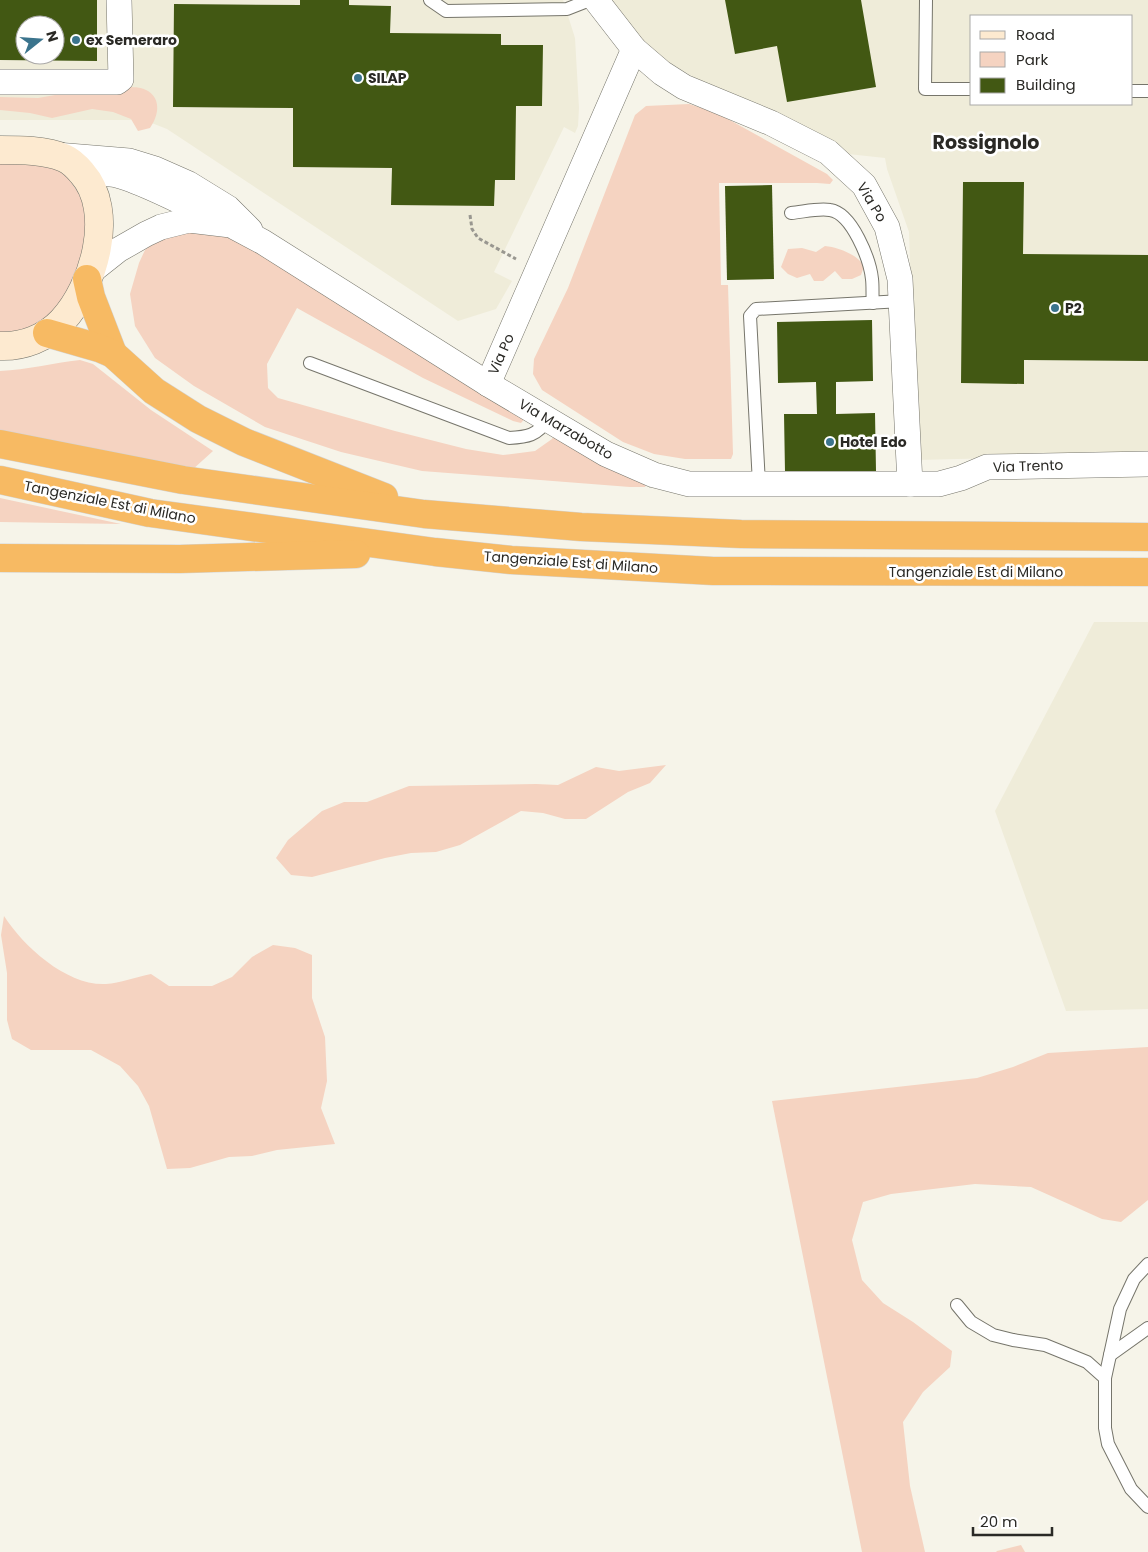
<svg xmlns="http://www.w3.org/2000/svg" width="1148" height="1552" font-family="Poppins,sans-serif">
<rect width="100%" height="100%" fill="#f6f4e9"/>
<g fill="#efecd9" fill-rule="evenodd">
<path d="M0,0H563L575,38L579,108L578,126L575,133L564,127L494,272L512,281L496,309L458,321L167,129L144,120H0ZM25,25H55V55H25Z"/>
<path d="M607,0H1148V454L917,460L909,232L887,169L885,158L848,154L724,95L656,55L613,9ZM972,16H1132V104H972Z"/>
<polygon points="1094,622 1148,622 1148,1009 1066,1011 995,811"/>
</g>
<g fill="#f5d3c1">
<path d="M120,87C129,87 141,86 148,91C162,100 158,117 150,128L138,131L131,119L113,112L92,109L52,118L30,113L0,110V97L38,98L78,91Z"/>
<polygon points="689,104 717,113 827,174 833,180 830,184 817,183 719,183 721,285 728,285 733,454 731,459 685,459 654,454 623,442 542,390 533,374 534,359 568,288 635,115 646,106"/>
<path d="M0,163C18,163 40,162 57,169C64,172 69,179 73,185C80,194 84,205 86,216C89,243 72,294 52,312C38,325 19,333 0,332Z"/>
<polygon points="186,228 211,230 250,247 528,415 521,423 513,421 423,378 297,308 267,364 268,388 278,398 395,431 466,449 503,455 535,451 552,439 557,431 647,482 645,487 630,487 422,471 341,452 265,427 194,386 155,358 135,326 130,294 139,263 145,250 161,236"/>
<path d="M825,246C838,247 858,255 864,266L861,275L852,279H842L835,271L823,281H814L810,274L797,278L788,274L781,267L788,249L802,248L816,252Z"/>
<path d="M80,360L93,364L151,410L213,451L192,470L0,433V371C27,370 53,363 80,360Z"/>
<polygon points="0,498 121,524 0,522"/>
<polygon points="666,765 650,783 628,792 586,819 565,819 543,813 521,811 460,845 436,852 411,853 385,858 312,877 291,875 276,858 288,840 322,811 344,802 367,802 409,786 536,784 558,785 596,767 619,771"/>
<path d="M4,916C24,947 67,986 106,984C120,983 136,977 151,974L169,986H212L232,977L252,957L273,945L295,948L312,955V998L325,1037L327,1081L321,1108L335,1144L277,1150L252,1156L229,1157L190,1168L167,1169L149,1106L138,1086L120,1066L91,1050H31L12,1039L7,1020V973L1,935Z"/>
<polygon points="1148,1047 1148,1200 1121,1222 1102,1219 1031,1187 975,1184 891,1194 863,1202 852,1240 862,1280 883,1303 913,1322 952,1351 950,1367 923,1392 903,1422 910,1486 925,1552 862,1552 772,1101 977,1078 1013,1067 1048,1053"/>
<polygon points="1021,1545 1025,1552 996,1552 997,1551"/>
</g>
<g fill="#425813" fill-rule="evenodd">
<path d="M0,0H97V61L0,60ZM25,25H55V55H25Z"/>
<polygon points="300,0 349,0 349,5 391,6 390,33 501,34 501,45 543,45 542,106 516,106 515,180 495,180 494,206 391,205 392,168 293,167 293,108 173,107 174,4 300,5"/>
<polygon points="725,0 861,0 876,87 787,102 777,46 735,54"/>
<polygon points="963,182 1024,182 1023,254 1148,255 1148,361 1024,360 1024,384 961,383"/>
<polygon points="772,185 774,279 727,280 725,186"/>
<polygon points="872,320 873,381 836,382 836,414 875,413 876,471 785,472 784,414 817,414 816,382 778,383 777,322"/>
</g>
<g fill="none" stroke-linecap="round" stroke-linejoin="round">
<defs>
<g id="lane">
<polyline points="430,0 446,11 567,9 590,0"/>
<polyline points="926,0 925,89 972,89"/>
<polyline points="1132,91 1148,91"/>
<path d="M791,213C803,212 818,208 830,210C852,213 870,260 872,279C873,287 872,295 873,303"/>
<path d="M310,363L509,438C527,437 537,436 548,419"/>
<polyline points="759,484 750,316 756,309 902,301"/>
<polyline points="1148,1264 1134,1279 1120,1309 1105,1378 1105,1428 1108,1444 1131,1489 1148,1507"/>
<polyline points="957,1305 971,1322 993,1335 1013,1340 1045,1345 1087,1362 1105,1378"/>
<polyline points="1110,1355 1148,1328"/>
</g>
<g id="street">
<polyline points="596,0 634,49 662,73 684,87 771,123 828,152 864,185 887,227 900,279 910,484"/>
<polyline points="0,82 117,82 121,79 119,0"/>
<polyline points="56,155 129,161 155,169 189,184 228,208 250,230"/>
<path d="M92,183C95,179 98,175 104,174C124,171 193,208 214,218"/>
<polyline points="89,273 118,250 146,234 161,227 189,220 231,225 263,242 488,384 606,454 654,475 689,484 939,484 961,478 987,467 1148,464"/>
<polyline points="488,384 634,49"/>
</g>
<path id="secondary" d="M0,150C20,150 46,150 64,158C71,161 77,167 82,173C116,211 94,287 62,321C46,338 23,347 0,346"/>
<g id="highway">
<polyline points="87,279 91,297 113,354"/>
<polyline points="47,333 99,348 113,354 154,391 198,419 244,442 384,497"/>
<polyline points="0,444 183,480 424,514 581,527 741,534 1148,537"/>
<polyline points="0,480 150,513 435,552 511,560 713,571 1148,572"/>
<polyline points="0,558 180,559 356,554"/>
</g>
</defs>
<use href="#lane" stroke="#76756b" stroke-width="14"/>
<use href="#street" stroke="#76756b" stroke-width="26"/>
<use href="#secondary" stroke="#76756b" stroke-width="29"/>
<use href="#highway" stroke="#d4d4d3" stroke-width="29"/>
<polyline stroke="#999790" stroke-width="3" stroke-dasharray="4 2.5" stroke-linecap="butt" points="470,215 472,229 478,238 516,259"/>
<use href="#lane" stroke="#fff" stroke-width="12"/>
<use href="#street" stroke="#fff" stroke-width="25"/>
<use href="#secondary" stroke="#fdead0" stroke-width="28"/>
<use href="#highway" stroke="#f7ba63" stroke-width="28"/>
</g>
<g fill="#3b748d" stroke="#fff" stroke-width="2">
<circle cx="76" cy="40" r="5"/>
<circle cx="358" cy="78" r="5"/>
<circle cx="1055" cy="308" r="5"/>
<circle cx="830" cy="442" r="5"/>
</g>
<g text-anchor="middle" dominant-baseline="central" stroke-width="5" stroke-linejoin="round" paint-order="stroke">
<g font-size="14" font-weight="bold" fill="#2a2925" stroke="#fff" text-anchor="start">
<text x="86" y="40">ex Semeraro</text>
<text x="368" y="78">SILAP</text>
<text x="1065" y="308">P2</text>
<text x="840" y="442">Hotel Edo</text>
</g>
<g font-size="14" fill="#2a2925" stroke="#fff">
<text transform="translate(872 202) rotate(59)">Via Po</text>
<text transform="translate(501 354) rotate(-66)">Via Po</text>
<text transform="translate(566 429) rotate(30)">Via Marzabotto</text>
<text transform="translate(1028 466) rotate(-2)">Via Trento</text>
<text transform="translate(110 502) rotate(11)">Tangenziale Est di Milano</text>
<text transform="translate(571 562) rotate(4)">Tangenziale Est di Milano</text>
<text x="976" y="572">Tangenziale Est di Milano</text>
</g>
<g font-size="19" font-weight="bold" fill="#2a2925" stroke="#fff">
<text x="986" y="142">Rossignolo</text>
</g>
</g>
<rect x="970" y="15" width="162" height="90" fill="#ffffff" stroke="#aaa9a8"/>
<rect x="980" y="31" width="25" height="8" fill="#fdead0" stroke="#aaa9a8"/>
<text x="1016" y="40" font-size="15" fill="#2a2925">Road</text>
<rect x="980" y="52" width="25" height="15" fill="#f5d3c1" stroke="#aaa9a8"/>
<text x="1016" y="65" font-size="15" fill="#2a2925">Park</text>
<rect x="980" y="78" width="25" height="15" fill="#425813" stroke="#aaa9a8"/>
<text x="1016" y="90" font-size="15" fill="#2a2925">Building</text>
<g transform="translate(40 40) rotate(73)"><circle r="24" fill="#ffffff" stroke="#aaa9a8"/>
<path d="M0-4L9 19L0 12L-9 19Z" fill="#3b748d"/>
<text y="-8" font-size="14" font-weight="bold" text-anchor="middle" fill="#2a2925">N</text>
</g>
<path d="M973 1527v8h79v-8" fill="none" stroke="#2a2925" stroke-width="2.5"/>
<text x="980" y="1527" font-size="15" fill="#2a2925" stroke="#ffffff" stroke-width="4" paint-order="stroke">20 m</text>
</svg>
